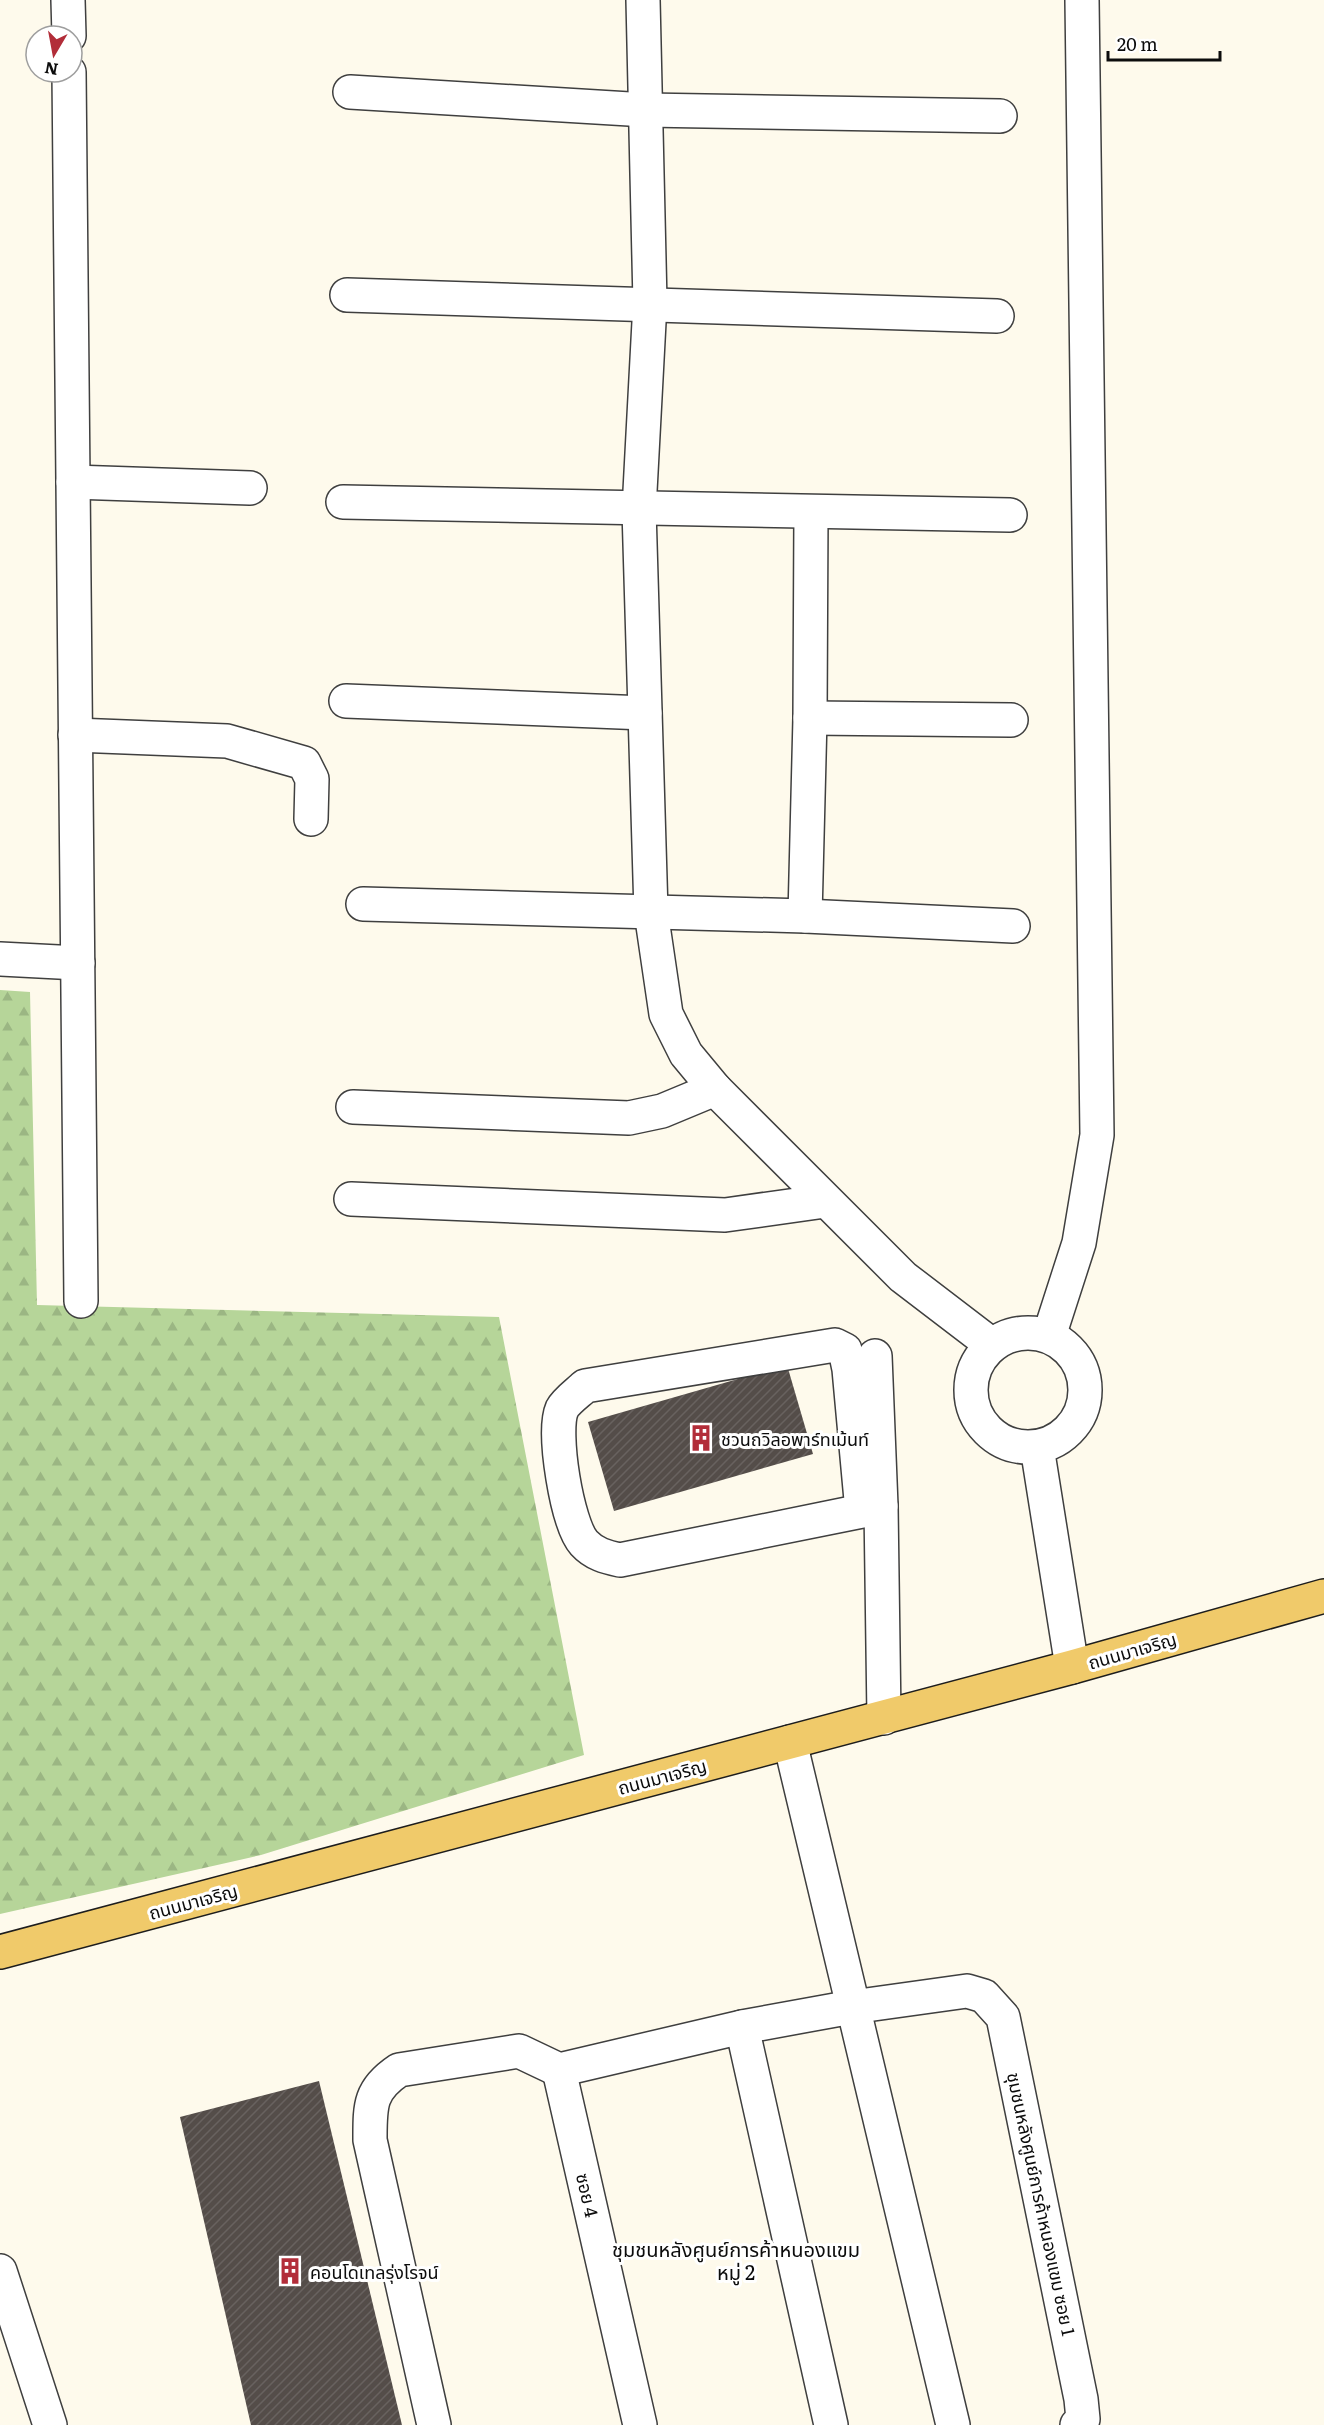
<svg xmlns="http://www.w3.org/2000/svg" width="1324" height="2425" font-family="Literata,'Noto Sans Thai',serif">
<defs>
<pattern id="forest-firs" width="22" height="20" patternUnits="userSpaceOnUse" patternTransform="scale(1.5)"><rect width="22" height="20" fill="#b6d599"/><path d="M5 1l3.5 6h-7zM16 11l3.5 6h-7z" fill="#9bb683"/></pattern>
<pattern id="building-hatch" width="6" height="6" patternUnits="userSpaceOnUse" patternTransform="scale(1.5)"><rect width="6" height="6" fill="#544d49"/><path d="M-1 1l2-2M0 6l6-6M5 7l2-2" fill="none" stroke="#68625f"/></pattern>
</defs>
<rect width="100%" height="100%" fill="#fefaec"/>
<polygon fill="url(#forest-firs)" points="0,990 30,992 37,1305 499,1317 584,1755 261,1855 0,1914"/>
<g fill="url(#building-hatch)">
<polygon points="787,1365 813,1454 614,1511 588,1422"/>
<polygon points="319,2081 402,2425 251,2425 180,2117"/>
</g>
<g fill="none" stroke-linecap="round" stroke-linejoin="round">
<defs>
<g id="minor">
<polyline points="68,0 69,36"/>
<polyline points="643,0 650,303 639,510 651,912 666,1014 686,1054 715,1089 903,1277 992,1345"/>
<polyline points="69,72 81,1301"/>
<polyline points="350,92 646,110 1000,116"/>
<polyline points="347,295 997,316"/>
<polyline points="73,482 250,488"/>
<polyline points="343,502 1010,515"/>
<polyline points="346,701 645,713"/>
<polyline points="810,718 1011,720"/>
<polyline points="75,735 227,741 304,763 312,779 311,819"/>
<polyline points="363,904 805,916 1013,926"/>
<polyline points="805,916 810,718 811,512"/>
<polyline points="0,959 78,963"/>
<polyline points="353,1107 629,1118 662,1111 715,1089"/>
<polyline points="351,1199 725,1215 825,1201"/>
<circle cx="1028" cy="1390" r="57"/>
<polyline points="1049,1336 1079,1243 1097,1135 1082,0"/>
<polyline points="875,1356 881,1506 884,1718"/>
<polyline points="1037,1447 1072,1667"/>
<path d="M862,1511L849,1369L845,1350L835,1345L585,1386C579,1392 566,1401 562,1409C552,1432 567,1524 584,1543C594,1554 606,1557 620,1560L862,1511L881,1506"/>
<polyline points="790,1742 953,2425"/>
<polyline points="742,2027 831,2425"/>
<polyline points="559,2070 640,2425"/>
<polyline points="0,2271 50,2425"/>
<path d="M434,2425L370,2140C370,2106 369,2090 399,2070L519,2051L559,2070L742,2027L852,2007L967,1991L984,1996L1003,2017L1081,2399L1083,2419L1077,2425"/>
</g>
<polyline id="major" points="0,1952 1072,1667 1324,1596"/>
</defs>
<use href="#minor" stroke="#3f3f3f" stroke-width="36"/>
<use href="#major" stroke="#1d1d1d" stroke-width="36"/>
<use href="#minor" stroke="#fff" stroke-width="33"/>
<use href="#major" stroke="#f0ca6a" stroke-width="33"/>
</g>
<defs>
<symbol id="building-bare" viewBox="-9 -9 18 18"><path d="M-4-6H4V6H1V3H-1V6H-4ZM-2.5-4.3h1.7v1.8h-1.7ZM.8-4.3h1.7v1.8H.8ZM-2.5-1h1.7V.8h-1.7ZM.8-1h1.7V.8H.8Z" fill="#b22d39" stroke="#fff" stroke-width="2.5" paint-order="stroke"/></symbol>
</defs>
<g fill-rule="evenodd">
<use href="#building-bare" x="682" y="1419" width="38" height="38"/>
<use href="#building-bare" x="271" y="2252" width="38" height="38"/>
</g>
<g text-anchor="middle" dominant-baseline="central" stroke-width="6" stroke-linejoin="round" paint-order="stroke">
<g font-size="18" fill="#0c0c0c" stroke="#fff" text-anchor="start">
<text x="721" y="1438">ชวนถวิลอพาร์ทเม้นท์</text>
<text x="310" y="2271">คอนโดเทลรุ่งโรจน์</text>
</g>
<g font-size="18" fill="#0c0c0c" stroke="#fff">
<text transform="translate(1132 1650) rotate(-16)">ถนนมาเจริญ</text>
<text transform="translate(662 1776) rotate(-15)">ถนนมาเจริญ</text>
<text transform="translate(193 1901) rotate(-15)">ถนนมาเจริญ</text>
<text transform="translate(588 2195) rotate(77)">ซอย 4</text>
<text transform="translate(1042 2204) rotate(78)">ชุมชนหลังศูนย์การค้าหนองแขม ซอย 1</text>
</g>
<g font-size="20" fill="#0c0c0c" stroke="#fff">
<text x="736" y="2248">ชุมชนหลังศูนย์การค้าหนองแขม<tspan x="736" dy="23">หมู่ 2</tspan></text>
</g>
</g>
<g transform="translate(54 54) rotate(190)"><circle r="28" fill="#ffffff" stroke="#9e9e9e" stroke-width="1.5"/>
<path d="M0-4.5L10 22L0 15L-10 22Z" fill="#b22d39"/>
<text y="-9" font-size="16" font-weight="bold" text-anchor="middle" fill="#0c0c0c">N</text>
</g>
<path d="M1108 51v9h112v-9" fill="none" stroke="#0c0c0c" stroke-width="3"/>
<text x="1117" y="51" font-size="18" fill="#0c0c0c" stroke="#ffffff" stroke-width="4.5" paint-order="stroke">20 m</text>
</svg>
